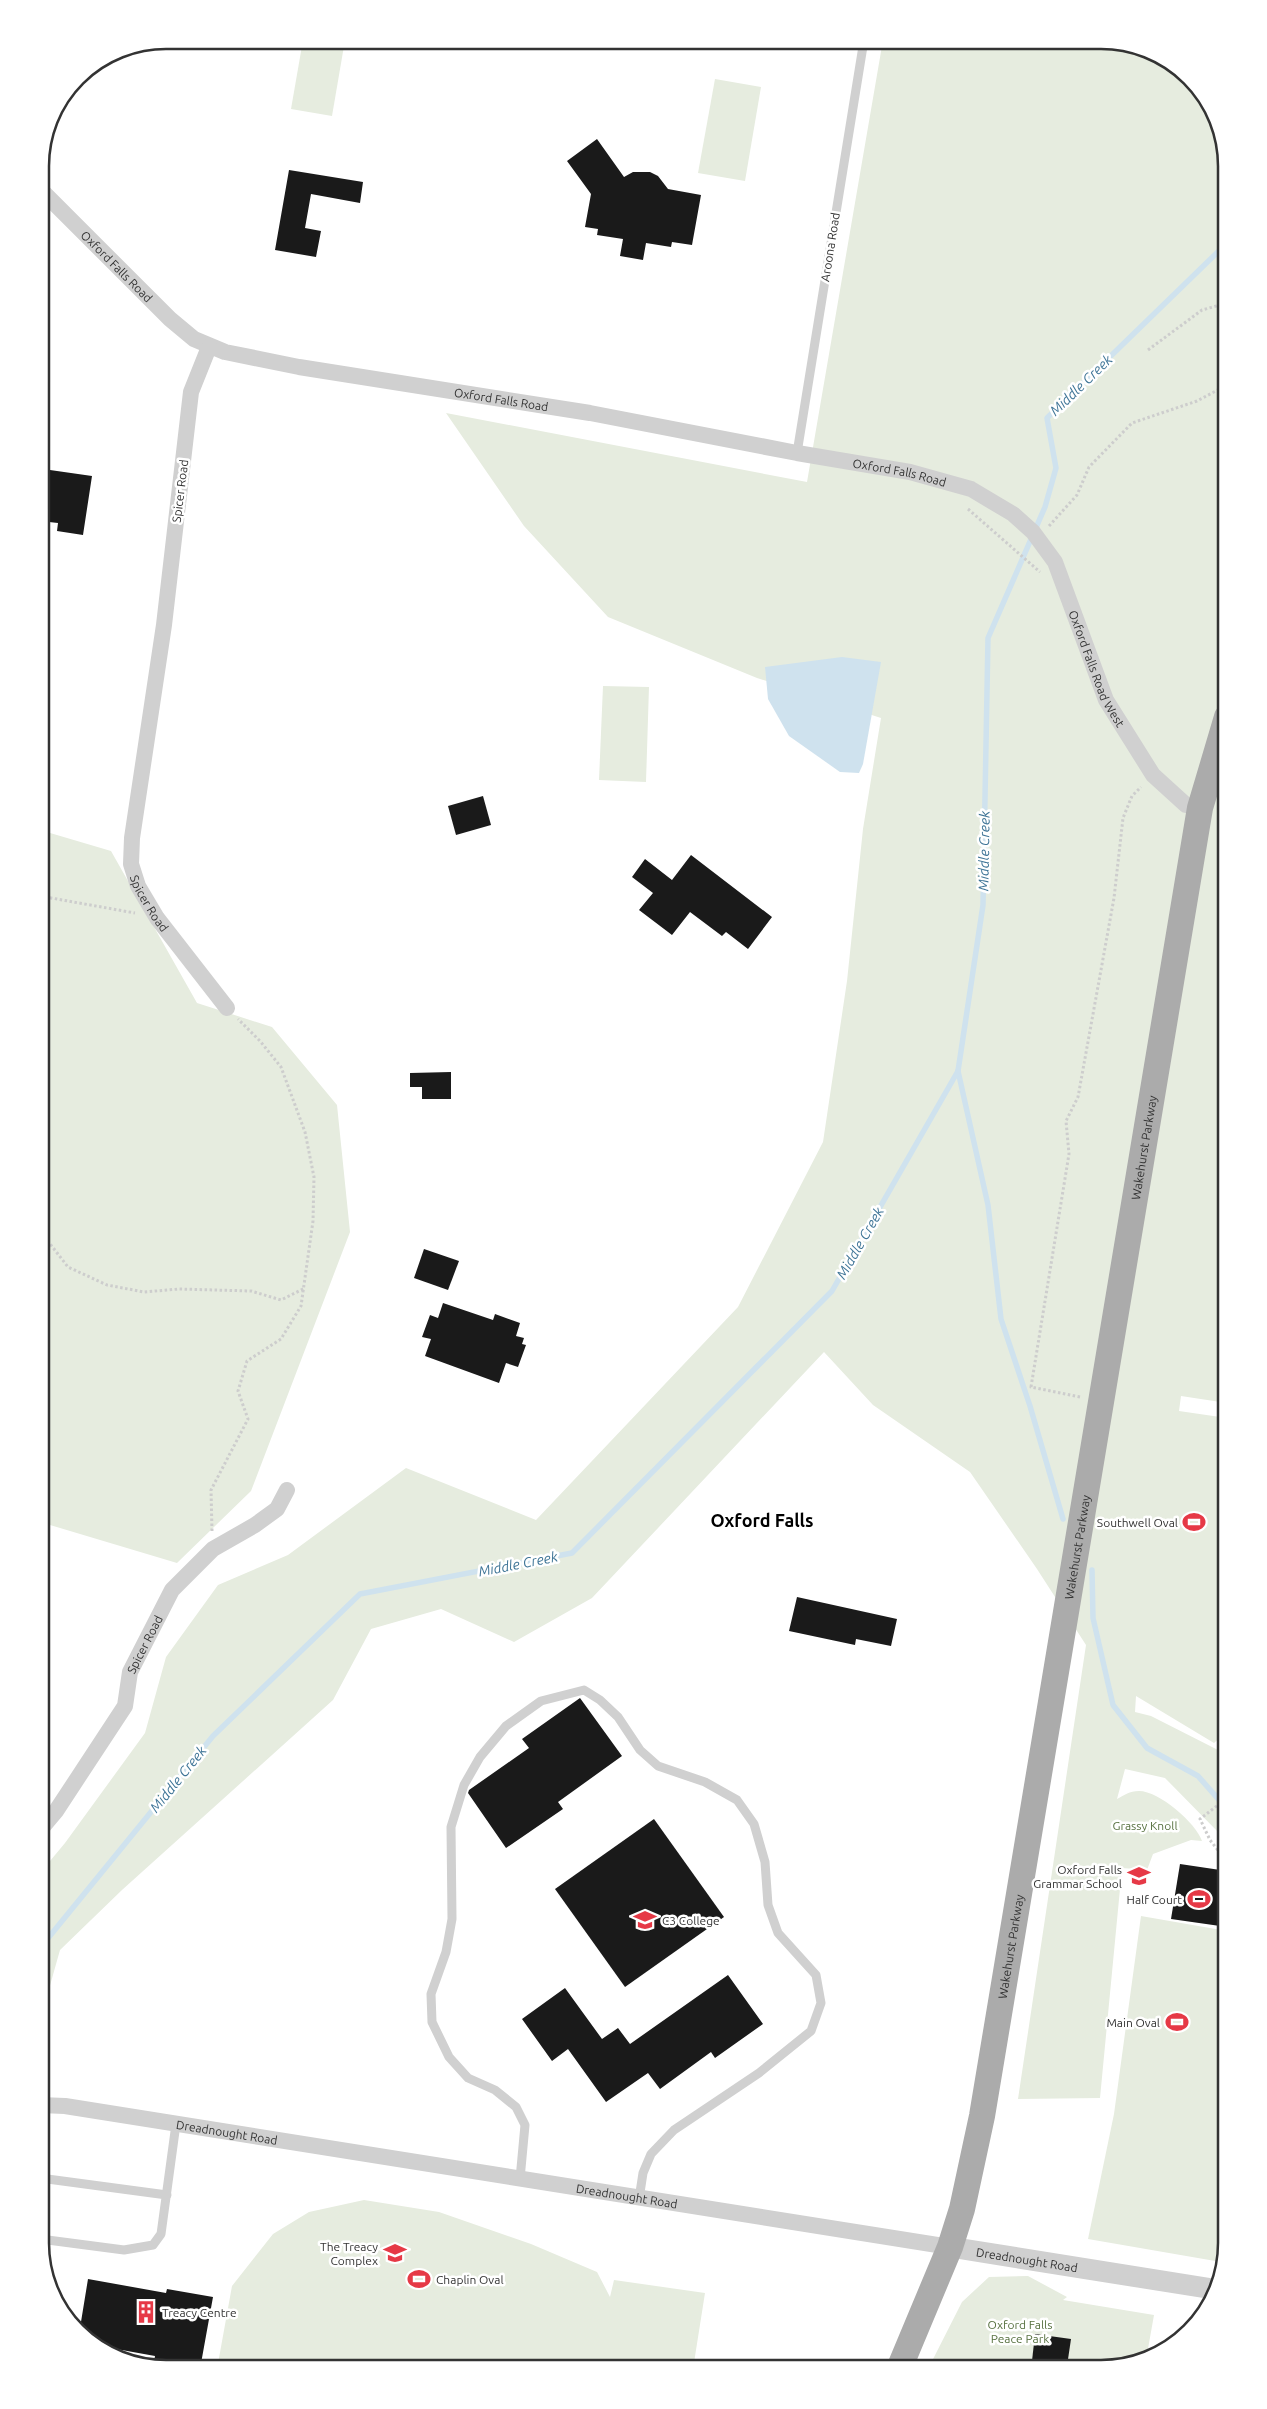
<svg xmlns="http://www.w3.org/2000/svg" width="1267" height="2409" font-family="Ubuntu,sans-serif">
<rect width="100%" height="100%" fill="#fff"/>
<g fill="#e6ecdf">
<polygon points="303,40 345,40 332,116 291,109"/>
<path d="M883,40H1110L1178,66L1217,117L1227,166V1403L1181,1396L1179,1411L1227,1418V1731L1214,1743L1136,1696L1135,1712L1151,1716L1218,1750L1227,1771V1845L1220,1834L1165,1778L1125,1769L1117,1799C1125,1795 1129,1791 1139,1791C1159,1791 1196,1823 1202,1841L1191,1840L1153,1854L1147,1870L1122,1868L1100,2098L1018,2099L1086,1645L1037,1569L970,1472L873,1405L824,1352L592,1598L514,1642L441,1609L371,1629L333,1700L122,1890L60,1950L40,2021V1873L65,1843L145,1733L166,1657L218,1585L288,1555L406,1468L536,1520L738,1307L823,1142L847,981L863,829L881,718L757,678L608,617L524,526L446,413L807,482Z"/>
<polygon points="715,79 761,87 745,181 698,173"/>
<polygon points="603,686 649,687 646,782 599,780"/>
<polygon points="40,830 111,851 197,1003 272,1027 337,1105 350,1232 251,1491 177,1563 40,1522"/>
<polygon points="1141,1916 1227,1931 1227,2244 1221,2262 1088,2239 1114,2114"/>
<polygon points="364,2200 439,2212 531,2244 597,2272 610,2297 614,2280 705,2293 693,2369 217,2369 232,2286 273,2234 309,2212"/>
<polygon points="1028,2276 1067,2297 1063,2300 1154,2315 1146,2360 1101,2369 928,2369 962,2302 989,2277"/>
</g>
<polygon fill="#cfe2ee" points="842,657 881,662 863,764 859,773 840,772 789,736 768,699 765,667"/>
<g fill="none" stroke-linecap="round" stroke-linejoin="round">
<g stroke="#cfe2ee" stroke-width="5.5">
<polyline points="958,1071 988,1205 1001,1319 1030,1406 1063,1519"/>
<polyline points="1092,1570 1093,1618 1113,1705 1147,1748 1198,1776 1227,1809"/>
<polyline points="40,1948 213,1736 360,1594 572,1553 832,1291 958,1071 983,905 988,638 1045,507 1056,468 1047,418 1227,243"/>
</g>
</g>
<g fill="#1a1a1a">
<polygon points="597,139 624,177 633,172 650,172 658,176 668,189 701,195 692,245 672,242 671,247 646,243 643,260 620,256 623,239 597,235 598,229 585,227 591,194 567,161"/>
<polygon points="289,170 363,182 360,203 311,194 305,228 321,231 316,257 275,250"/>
<polygon points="50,470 92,476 83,535 57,531 58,523 40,521 40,500 45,500"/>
<polygon points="483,796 491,825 456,835 448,806"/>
<polygon points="691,855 772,917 748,949 726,932 722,936 690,912 672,935 639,910 653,893 632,877 645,859 672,880"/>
<polygon points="451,1072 451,1099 422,1099 422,1087 410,1087 410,1073"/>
<polygon points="424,1249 459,1261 448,1290 414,1278"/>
<polygon points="443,1303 493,1320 495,1314 520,1323 516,1336 524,1338 522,1344 526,1345 518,1367 506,1363 499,1383 425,1356 431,1339 422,1337 430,1315 438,1318"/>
<polygon points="797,1597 897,1619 891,1646 856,1639 855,1645 789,1631"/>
<polygon points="580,1698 622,1756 558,1802 563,1809 506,1848 468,1793 469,1790 529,1748 522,1739"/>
<polygon points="654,1819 724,1917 625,1987 555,1889"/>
<polygon points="1180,1864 1227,1871 1220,1926 1171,1919"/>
<polygon points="728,1975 763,2024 715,2058 711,2052 660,2089 648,2073 606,2102 568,2049 552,2061 522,2019 565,1988 602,2039 618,2028 630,2044"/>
<polygon points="88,2279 166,2293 167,2289 213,2297 200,2369 158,2369 153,2367 155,2356 94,2345 80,2328"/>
<polygon points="1035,2334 1071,2339 1067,2366 1032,2361"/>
</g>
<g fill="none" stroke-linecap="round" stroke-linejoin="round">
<g stroke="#cdcdcd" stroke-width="3" stroke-dasharray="2.5 2.5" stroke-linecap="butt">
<polyline points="1148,350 1202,310 1227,303"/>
<polyline points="968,509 1040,572"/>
<polyline points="1049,526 1077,495 1089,467 1132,423 1197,401 1227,385"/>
<polyline points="1221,822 1227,831"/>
<polyline points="40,896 135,913"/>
<polyline points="40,1234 44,1236 68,1267 107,1285 144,1292 179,1289 251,1291 281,1300 305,1288"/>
<polyline points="1080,1397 1031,1387 1069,1154 1066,1121 1078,1097 1114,898 1123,818 1132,796 1141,787"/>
<polyline points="212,1531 211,1490 248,1419 238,1391 247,1361 281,1339 301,1306 313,1221 314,1177 305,1132 281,1067 260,1041 238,1019"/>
<path d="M1227,1771C1220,1754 1213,1749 1227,1733"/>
<polyline points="1227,1862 1210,1840 1200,1819 1227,1798"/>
</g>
<g stroke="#d0d0d0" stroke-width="9">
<polyline points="797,453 864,40"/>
<polyline points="40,2178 167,2195"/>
<polyline points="520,2179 525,2125 516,2107 495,2090 468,2078 449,2057 432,2022 431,1994 446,1952 452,1919 451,1827 464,1785 480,1757 506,1726 541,1701 584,1690 600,1700 618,1717 640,1750 658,1766 705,1782 737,1800 754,1824 765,1862 768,1905 778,1933 816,1975 821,2003 811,2031 759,2073 674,2130 651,2154 643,2173 639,2199"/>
<polyline points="40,2239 124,2250 153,2245 161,2234 176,2124"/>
</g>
<g stroke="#d0d0d0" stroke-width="16">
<path id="s1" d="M40,189L170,319L194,339L225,352L299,367L590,413L797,453L910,472L971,489L1013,514L1033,532L1055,562L1106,700L1153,775L1186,805L1200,808"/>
<path id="s2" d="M209,347L191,392L164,625L132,838L131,864L138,886L157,918L227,1008"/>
<path id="s3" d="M40,1830L56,1811L125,1706L130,1672L172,1590L213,1549L255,1525L277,1509L287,1490"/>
<path id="s4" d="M40,2105L65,2106L950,2247"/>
</g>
<path stroke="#d0d0d0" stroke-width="21" id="s5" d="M950,2247L1213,2289"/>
<path stroke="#ababab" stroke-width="26" id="s6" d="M899,2369L950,2247L962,2209L982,2116L1200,808L1227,717"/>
</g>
<defs>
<symbol id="stadium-bare" viewBox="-9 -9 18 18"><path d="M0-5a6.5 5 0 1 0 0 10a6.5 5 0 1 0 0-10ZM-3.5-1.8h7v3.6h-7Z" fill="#e63946" stroke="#fff" stroke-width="2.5" paint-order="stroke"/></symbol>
<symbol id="school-bare" viewBox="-9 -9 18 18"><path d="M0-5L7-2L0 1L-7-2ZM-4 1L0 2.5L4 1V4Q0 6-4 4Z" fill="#e63946" stroke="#fff" stroke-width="2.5" paint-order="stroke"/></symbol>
<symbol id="university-bare" viewBox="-9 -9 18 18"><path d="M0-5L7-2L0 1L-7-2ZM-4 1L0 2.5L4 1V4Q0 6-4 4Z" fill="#e63946" stroke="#fff" stroke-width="2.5" paint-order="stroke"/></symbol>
<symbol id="building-bare" viewBox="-9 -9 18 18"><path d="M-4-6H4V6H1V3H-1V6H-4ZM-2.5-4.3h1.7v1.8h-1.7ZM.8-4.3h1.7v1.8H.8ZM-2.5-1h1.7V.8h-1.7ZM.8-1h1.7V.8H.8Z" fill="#e63946" stroke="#fff" stroke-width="2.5" paint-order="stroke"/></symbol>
</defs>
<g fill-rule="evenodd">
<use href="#stadium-bare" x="1178" y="1506" width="32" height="32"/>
<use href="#school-bare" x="1123" y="1860" width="32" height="32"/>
<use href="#stadium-bare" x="1183" y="1883" width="32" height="32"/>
<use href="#university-bare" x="629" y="1904" width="32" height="32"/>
<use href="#stadium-bare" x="1161" y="2006" width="32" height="32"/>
<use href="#school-bare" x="379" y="2237" width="32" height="32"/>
<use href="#stadium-bare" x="403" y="2263" width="32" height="32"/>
<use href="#building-bare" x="130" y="2296" width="32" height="32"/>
</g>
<g text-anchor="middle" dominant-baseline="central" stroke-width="5" stroke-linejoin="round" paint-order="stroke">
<g font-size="12" fill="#333" stroke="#fff">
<text transform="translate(830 247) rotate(-81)">Aroona Road</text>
<text stroke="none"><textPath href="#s1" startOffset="109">Oxford Falls Road</textPath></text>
<text stroke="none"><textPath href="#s1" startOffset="529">Oxford Falls Road</textPath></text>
<text stroke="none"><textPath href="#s1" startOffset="934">Oxford Falls Road</textPath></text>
<text transform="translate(180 491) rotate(-83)">Spicer Road</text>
<text stroke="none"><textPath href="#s1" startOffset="1235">Oxford Falls Road West</textPath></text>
<text stroke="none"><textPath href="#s2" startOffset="568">Spicer Road</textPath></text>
<text stroke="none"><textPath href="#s6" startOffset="1249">Wakehurst Parkway</textPath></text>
<text stroke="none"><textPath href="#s6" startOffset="844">Wakehurst Parkway</textPath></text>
<text stroke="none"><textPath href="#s3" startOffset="216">Spicer Road</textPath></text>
<text stroke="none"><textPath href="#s6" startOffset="439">Wakehurst Parkway</textPath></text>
<text stroke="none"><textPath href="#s4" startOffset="189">Dreadnought Road</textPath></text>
<text stroke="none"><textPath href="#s4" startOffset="594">Dreadnought Road</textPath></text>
<text stroke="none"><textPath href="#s5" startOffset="78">Dreadnought Road</textPath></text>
</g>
<g font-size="12" fill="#333" stroke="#fff" text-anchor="end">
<text x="1178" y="1522">Southwell Oval</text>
<text x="1122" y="1869">Oxford Falls<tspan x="1122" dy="14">Grammar School</tspan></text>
<text x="1182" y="1899">Half Court</text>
<text x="662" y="1920" text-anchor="start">C3 College</text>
<text x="1160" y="2022">Main Oval</text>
<text x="378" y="2246">The Treacy<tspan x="378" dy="14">Complex</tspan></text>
<text x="436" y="2279" text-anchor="start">Chaplin Oval</text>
<text x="162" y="2312" text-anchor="start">Treacy Centre</text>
</g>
<g font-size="12" fill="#56703f" stroke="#fff">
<text x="1145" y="1825">Grassy Knoll</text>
<text x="1020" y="2324">Oxford Falls<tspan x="1020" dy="14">Peace Park</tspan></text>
</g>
<g font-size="14" font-style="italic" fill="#3f7597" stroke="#fff">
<text transform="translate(1081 385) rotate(-44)">Middle Creek</text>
<text transform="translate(984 851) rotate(-89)">Middle Creek</text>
<text transform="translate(860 1243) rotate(-60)">Middle Creek</text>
<text transform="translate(518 1564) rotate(-11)">Middle Creek</text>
<text transform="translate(178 1779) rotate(-51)">Middle Creek</text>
</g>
<g font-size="18" font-weight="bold" fill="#000" stroke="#fff">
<text x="762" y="1520">Oxford Falls</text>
</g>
</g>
<path d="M0 0H1267V2409H0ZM166 49H1101A117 117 0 0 1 1218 166V2243A117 117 0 0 1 1101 2360H166A117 117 0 0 1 49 2243V166A117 117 0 0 1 166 49Z" fill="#fff" fill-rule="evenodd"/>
<path fill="none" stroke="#333" stroke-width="2.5" d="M166 49H1101A117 117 0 0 1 1218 166V2243A117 117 0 0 1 1101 2360H166A117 117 0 0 1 49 2243V166A117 117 0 0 1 166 49Z"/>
</svg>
